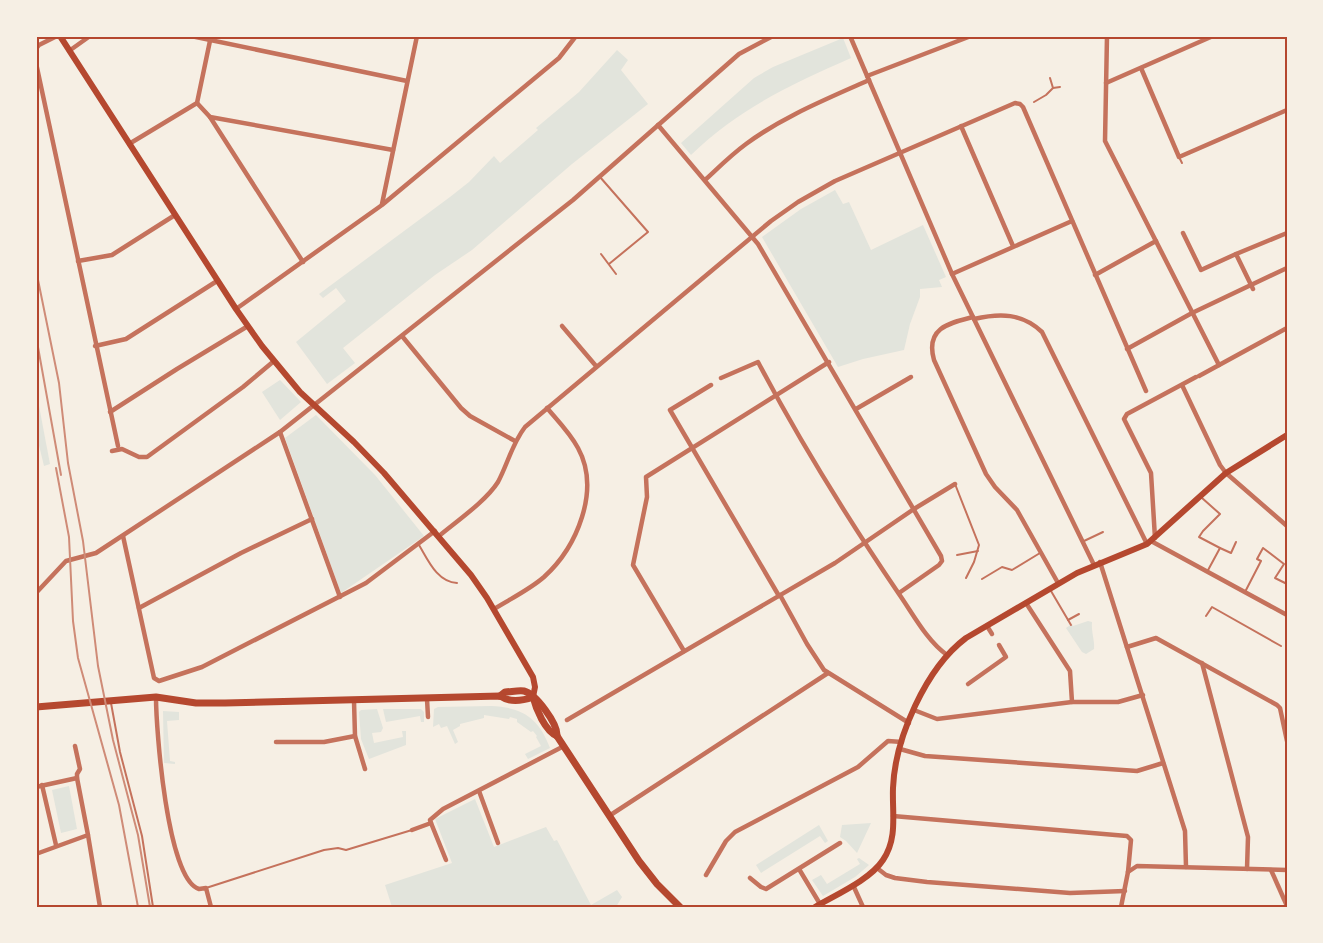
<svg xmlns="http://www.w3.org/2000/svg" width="1323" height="943" font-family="Signika,sans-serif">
<rect width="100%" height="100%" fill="#f6efe4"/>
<g fill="#e2e4dc">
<path d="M843,38L851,58C792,84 738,109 691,155L681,143L754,78L773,67Z"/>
<polygon points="617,50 628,60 621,70 648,104 572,164 472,250 435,275 343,348 355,363 327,384 296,342 346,301 336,288 323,298 319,294 450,197 469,182 494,156 500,163 538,130 536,128 579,92"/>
<polygon points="835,190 843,204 849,202 871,250 923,225 946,277 939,280 942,287 920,289 920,297 910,324 904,350 863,359 838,367 762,237 801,209"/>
<polygon points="280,380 301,402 280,420 262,392"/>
<polygon points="36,390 50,464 44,466 36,433"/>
<polygon points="316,415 375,475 424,536 341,593 285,438"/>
<path d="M1088,621L1092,622C1091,632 1095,641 1094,649L1086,654L1082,652L1066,628L1072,624L1073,626Z"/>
<path d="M491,706C522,707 539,718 550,748L528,759L525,754L541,746L536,737L537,736L533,731L531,732L517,722V719L510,717L509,719L484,715V718L460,724V726L453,730L458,742L455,744L447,726L441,728L439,724L433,727L434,709L438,707Z"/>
<polygon points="377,709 383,728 381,732 372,733 374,743 403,737 402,731 406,731 406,745 369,759 361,739 359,712 361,710"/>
<polygon points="383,709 421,709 424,712 424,722 421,722 420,716 386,722"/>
<polygon points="163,711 179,712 179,720 167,721 170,761 175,762 175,764 164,763"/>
<polygon points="69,786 77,829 61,833 52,790"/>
<polygon points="475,799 494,847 546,827 554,841 557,840 591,905 617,890 622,897 616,907 392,907 385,885 452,863 435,819"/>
<polygon points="871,823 857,853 846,841 840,837 842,825"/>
<polygon points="819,825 828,841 825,843 820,836 761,873 756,865"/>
<polygon points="859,858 869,865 855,877 823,896 812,880 821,875 827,884 860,864 857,859"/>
</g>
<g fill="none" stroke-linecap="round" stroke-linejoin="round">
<g stroke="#c5725c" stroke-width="2">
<polyline points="1053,88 1060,87"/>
<polyline points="1034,102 1046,95 1053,88 1050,78"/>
<polyline points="1179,157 1182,163"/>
<polyline points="600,177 648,232 609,264"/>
<polyline points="601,254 616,274"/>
<polyline points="955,484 979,545 974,562 966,578"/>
<polyline points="1202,498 1220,514 1203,531 1199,537 1220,548 1207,572"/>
<polyline points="1084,541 1103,532"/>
<path d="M419,545C428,560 437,582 457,583"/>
<polyline points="1220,548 1231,553 1236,542"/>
<polyline points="957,555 978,551"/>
<polyline points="982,579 1002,567 1012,570 1040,553"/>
<polyline points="1051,591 1071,625"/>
<polyline points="1245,592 1261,561 1257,559 1263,548 1284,564 1275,578 1287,584"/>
<polyline points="1206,616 1212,607 1281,646"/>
<polyline points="1068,620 1079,614"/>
<polyline points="111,703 120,752 142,836 153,907"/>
<polyline points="206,888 324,850 338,848 346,850 412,830"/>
</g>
<g stroke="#c5725c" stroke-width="4.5">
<polyline points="191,36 407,81"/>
<polyline points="850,36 952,274 1094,565"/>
<polyline points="1107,36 1105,141 1219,365"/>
<polyline points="36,49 39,45 57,36"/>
<polyline points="69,51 90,36"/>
<polyline points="36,63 118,446"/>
<polyline points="1141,68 1179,157 1287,110"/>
<polyline points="867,76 971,36"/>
<polyline points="1106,83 1213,36"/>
<polyline points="197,103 210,117 303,262"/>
<polyline points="210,117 393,150"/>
<polyline points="658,125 758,244 941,556 942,561 939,565 899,593"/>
<polyline points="961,126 1013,246"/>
<polyline points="129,144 197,103 211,36"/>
<path d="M705,180C718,168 731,155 746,144C784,116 827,99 869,80"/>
<polyline points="382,204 417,36"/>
<polyline points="1183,233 1201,270 1236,254 1253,289"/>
<polyline points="1236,254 1287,233"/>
<polyline points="78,261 112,255 175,215"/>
<polyline points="952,274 1072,221"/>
<polyline points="1095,275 1156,241"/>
<polyline points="236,309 382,205 559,58 576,36"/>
<path d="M973,317C949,323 925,328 934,360L986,474L995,487L1017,510L1058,583"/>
<path d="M974,319C1000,313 1022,313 1042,332L1147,544"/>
<polyline points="562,326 596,366"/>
<polyline points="402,336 461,408 470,416 515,441"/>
<polyline points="95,346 126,339 217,281"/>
<polyline points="1127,349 1192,313 1287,268"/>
<polyline points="1199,376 1287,328"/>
<path d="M721,378L758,362C800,442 848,519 899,594C913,614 927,641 947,655"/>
<polyline points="711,385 670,410 779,596"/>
<polyline points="1182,385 1220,465 1226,473 1287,526"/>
<polyline points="856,409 911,377"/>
<polyline points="110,412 177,369 248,326"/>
<polyline points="280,432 340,597"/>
<polyline points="112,451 122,449 139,457 147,457 243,387 274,361"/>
<polyline points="123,536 154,678 159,681 202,667 366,583 435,531"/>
<path d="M439,536C457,521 486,501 498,482C508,463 512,444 525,427L771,221L798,202L835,181L1015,103L1020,104L1023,107L1146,391"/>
<polyline points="1155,538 1151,473 1124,419 1127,414 1196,377"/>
<polyline points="1151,541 1287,615"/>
<polyline points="1100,562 1185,831 1186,867"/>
<polyline points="36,593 66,561 96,553 280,432 573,200 739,54 773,36"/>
<polyline points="780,595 807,644 824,670 909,723"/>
<polyline points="1026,603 1070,671 1072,702"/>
<polyline points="139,608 241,553 312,519"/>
<path d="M494,609C510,599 529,590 544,577C577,547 601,490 578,448C570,433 558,421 547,408"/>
<polyline points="987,626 992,634"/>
<polyline points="1127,647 1156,638 1277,705 1280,708 1287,741"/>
<polyline points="684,651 633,565 647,497 646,477 829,362"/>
<polyline points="1202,663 1248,837 1247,869"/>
<polyline points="968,684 1006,657 999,645"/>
<path d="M156,697C156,728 167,880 199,889L206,888L211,907"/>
<polyline points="427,699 428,717"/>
<polyline points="354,701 355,736 365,769"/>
<polyline points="914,710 937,719 1072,702 1118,702 1143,695"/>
<polyline points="567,720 835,563 914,509 955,484"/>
<polyline points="276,742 324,742 355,736"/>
<polyline points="75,746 80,769 77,774 77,778"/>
<polyline points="900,749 925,756 1137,771 1163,763"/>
<polyline points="42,785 56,845"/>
<polyline points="36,787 77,778 88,835 36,854"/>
<polyline points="479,791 498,843"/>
<polyline points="609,816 828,673"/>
<polyline points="893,816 1127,836 1131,840 1128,872 1121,907"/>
<polyline points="431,823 446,860"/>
<polyline points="412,830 431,823 430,820 443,809 564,746"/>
<polyline points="88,835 100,907"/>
<polyline points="877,868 886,875 895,878 927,882 1070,893 1125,891"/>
<polyline points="799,869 820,904"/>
<polyline points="1271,870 1287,906"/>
<polyline points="1128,872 1137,866 1287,870"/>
<polyline points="706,875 726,841 735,832 858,767 888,741 902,742"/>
<polyline points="750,878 761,887 766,889 840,843"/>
<polyline points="853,885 863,907"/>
</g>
<g stroke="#b5482f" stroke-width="6">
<polyline points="60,36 236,309 262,346 300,392 354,442 384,473 471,575 487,598 533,677 535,687 533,697"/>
<path d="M815,907C835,895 870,880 883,860C898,838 892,813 893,788C895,738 926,668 966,638L1077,573L1147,544L1226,473L1287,435"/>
</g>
<g stroke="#b5482f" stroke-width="7">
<path d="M500,696L505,692C510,692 519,690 524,691C536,694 558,724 557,736"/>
<path d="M533,697C536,709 545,731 557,736L639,861L657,884L680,907"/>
<path d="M36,707L156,697L196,703H225L500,696C510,703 522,701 533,697"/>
</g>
<g stroke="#cf8b77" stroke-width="2">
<polyline points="36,270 59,383 68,463 83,541 98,666 113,740 138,835 150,907"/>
<polyline points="36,336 61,475"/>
<polyline points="56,468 69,537 73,621 78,658 119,805 138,907"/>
</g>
</g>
<rect width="1323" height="943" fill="none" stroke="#f6efe4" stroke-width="75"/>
<rect x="38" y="38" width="1248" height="868" fill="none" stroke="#b5482f" stroke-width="2"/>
</svg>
